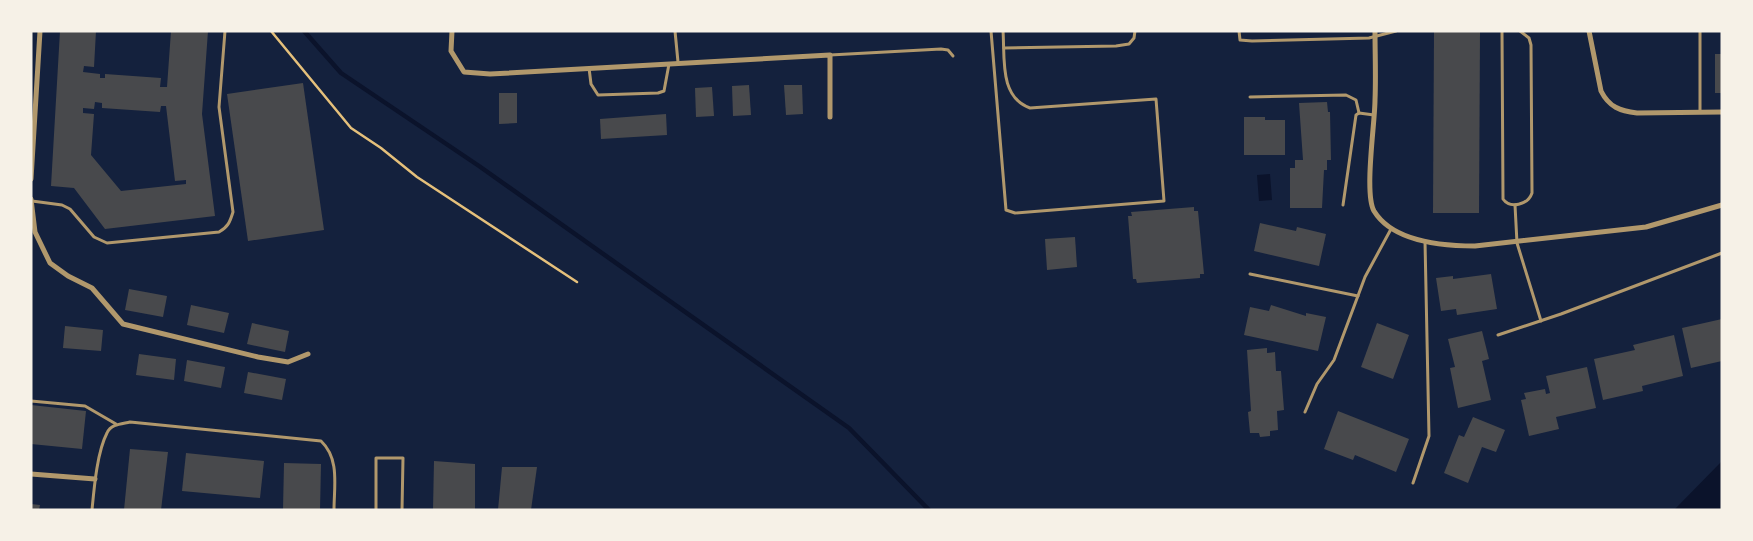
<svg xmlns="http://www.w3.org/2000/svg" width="1753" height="541" font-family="'Source Sans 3',sans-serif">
<rect width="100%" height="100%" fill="#14213d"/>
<g fill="#0b132b">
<polygon points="1270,174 1272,200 1259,201 1257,175"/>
<polygon points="1722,461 1722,510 1674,510"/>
</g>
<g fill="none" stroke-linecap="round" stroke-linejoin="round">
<polyline stroke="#0b132b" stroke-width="4.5" points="304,31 341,73 479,166 849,428 929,510"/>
</g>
<g fill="#48494c" fill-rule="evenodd">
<path d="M60,31H96L94,67L84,66L83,72L100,74V78H105V74L161,78L160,87H167L171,31H208L202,114L215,216L105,229L74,188L51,186ZM95,102L102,103V108L160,112L161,106H166L175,181L186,180V184L121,191L91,155L94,114L83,113V108L94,109Z"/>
<polygon points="1434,31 1480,31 1479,213 1433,213"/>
<rect x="1715" y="54" width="7" height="39"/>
<polygon points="303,83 324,230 248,241 227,94"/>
<polygon points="749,85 751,115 733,116 732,86"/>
<polygon points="784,85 802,85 803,114 786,115"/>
<polygon points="712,87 714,116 696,117 695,88"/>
<polygon points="499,93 517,93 517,123 499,124"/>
<polygon points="1327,102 1328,112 1330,112 1331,160 1327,160 1327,170 1324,170 1322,208 1290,208 1290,168 1295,168 1295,160 1303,160 1299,103"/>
<polygon points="666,114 667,135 601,139 600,119"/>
<polygon points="1244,117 1265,117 1265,120 1285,120 1285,155 1244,155"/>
<polygon points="1194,207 1194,211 1198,211 1204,274 1200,274 1200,278 1137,283 1136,279 1133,279 1128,216 1132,216 1131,212"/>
<polygon points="1260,223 1296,231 1297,227 1326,234 1319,266 1254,251"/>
<polygon points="1075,237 1077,267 1047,270 1045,239"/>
<polygon points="1491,274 1497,309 1457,315 1456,309 1441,311 1436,278 1453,276 1453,279"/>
<polygon points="129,289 167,296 163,317 125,310"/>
<polygon points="191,305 229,313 224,333 187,325"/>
<polygon points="1271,305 1306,316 1306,313 1326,317 1318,351 1244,335 1250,307 1269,311"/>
<polygon points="1722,319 1722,361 1691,368 1682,328"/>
<polygon points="252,323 289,331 285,352 247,344"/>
<polygon points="1377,323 1409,335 1393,379 1361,367"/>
<polygon points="65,326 103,330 101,351 63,348"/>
<polygon points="1482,331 1489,359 1482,361 1491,400 1458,408 1450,368 1455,367 1448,339"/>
<polygon points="1674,335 1683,376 1642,386 1643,391 1603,400 1594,359 1635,350 1633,345"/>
<polygon points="1267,348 1267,353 1275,352 1276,371 1281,371 1284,410 1277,411 1278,430 1270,431 1270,436 1260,437 1259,433 1250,433 1248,412 1251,411 1247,350"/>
<polygon points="139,354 176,359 174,380 136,375"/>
<polygon points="187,360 225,367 221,388 184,381"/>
<polygon points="1587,367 1596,408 1556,417 1559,429 1529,436 1521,400 1526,399 1524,393 1545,389 1546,394 1550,393 1546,376"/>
<polygon points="248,372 286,379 282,400 244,393"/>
<polygon points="31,405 86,411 82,449 31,444"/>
<polygon points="1338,411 1409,439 1396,472 1355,455 1353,460 1324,449"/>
<polygon points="1473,417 1505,430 1496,452 1482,447 1468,483 1444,473 1459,435 1464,437"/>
<polygon points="130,449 168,452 161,510 124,510"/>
<polygon points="186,453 264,461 260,498 182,491"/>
<polygon points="434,461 475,464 475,510 433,510"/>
<polygon points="284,463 321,464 320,510 283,510"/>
<polygon points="502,467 537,467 531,510 498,510"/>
<polygon points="31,504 40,505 39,510 31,510"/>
</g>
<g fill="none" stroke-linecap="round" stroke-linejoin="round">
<polyline stroke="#e5c07b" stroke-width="2.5" points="271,31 351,128 381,148 417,177 577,282"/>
<g stroke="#b1986c" stroke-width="3">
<polyline points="675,31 678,62"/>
<path d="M991,31L1006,210L1015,213L1164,201L1156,99L1030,108C999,97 1005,58 1003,31"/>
<polyline points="1239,31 1240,40 1252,41 1369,38 1396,31"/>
<path d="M1502,31L1503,199C1510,209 1528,205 1532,193L1531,45L1529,38L1520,31"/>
<polyline points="1004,48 1116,46 1129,44 1134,38 1135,31"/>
<polyline points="830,55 941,49 948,50 953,56"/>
<polyline points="589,68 591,84 598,95 658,93 664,91 669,64"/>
<polyline points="1250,97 1346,95 1356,100 1359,113"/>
<polyline points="1700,112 1700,31"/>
<path d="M32,201L62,205L70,209L94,237L107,243L219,232C228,227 230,222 233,212L219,107L225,31"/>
<polyline points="1343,205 1356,115 1359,113 1374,115"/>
<polyline points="1515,205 1517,243 1541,321"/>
<polyline points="1250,274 1358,296"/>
<polyline points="1498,335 1561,314 1722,253"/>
<polyline points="31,401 85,406 116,424"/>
<polyline points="1305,412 1317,384 1334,360 1365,277 1391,229"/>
<polyline points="1413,483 1429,436 1425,241"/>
<path d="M92,510C94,489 97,452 107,433C111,424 121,424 130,422L321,441C340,459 334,486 334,510"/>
<polyline points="376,510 376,458 403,458 402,510"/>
</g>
<g stroke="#b1986c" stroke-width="5">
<polyline points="452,31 451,51 464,72 490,74 830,55 830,117"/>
<path d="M1375,31C1375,54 1376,77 1375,100C1375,123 1364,193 1374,211C1393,242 1442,246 1475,246L1646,227L1722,205"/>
<path d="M1589,31L1601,91C1609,107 1620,111 1637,113L1722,112"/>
<polyline points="31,179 40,31"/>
<polyline points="31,199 35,232 50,263 68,276 92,288 123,324 258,357 288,362 308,354"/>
<polyline points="31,474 95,479"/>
</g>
</g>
<rect width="1753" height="541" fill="none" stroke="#f6f1e7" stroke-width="65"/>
</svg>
